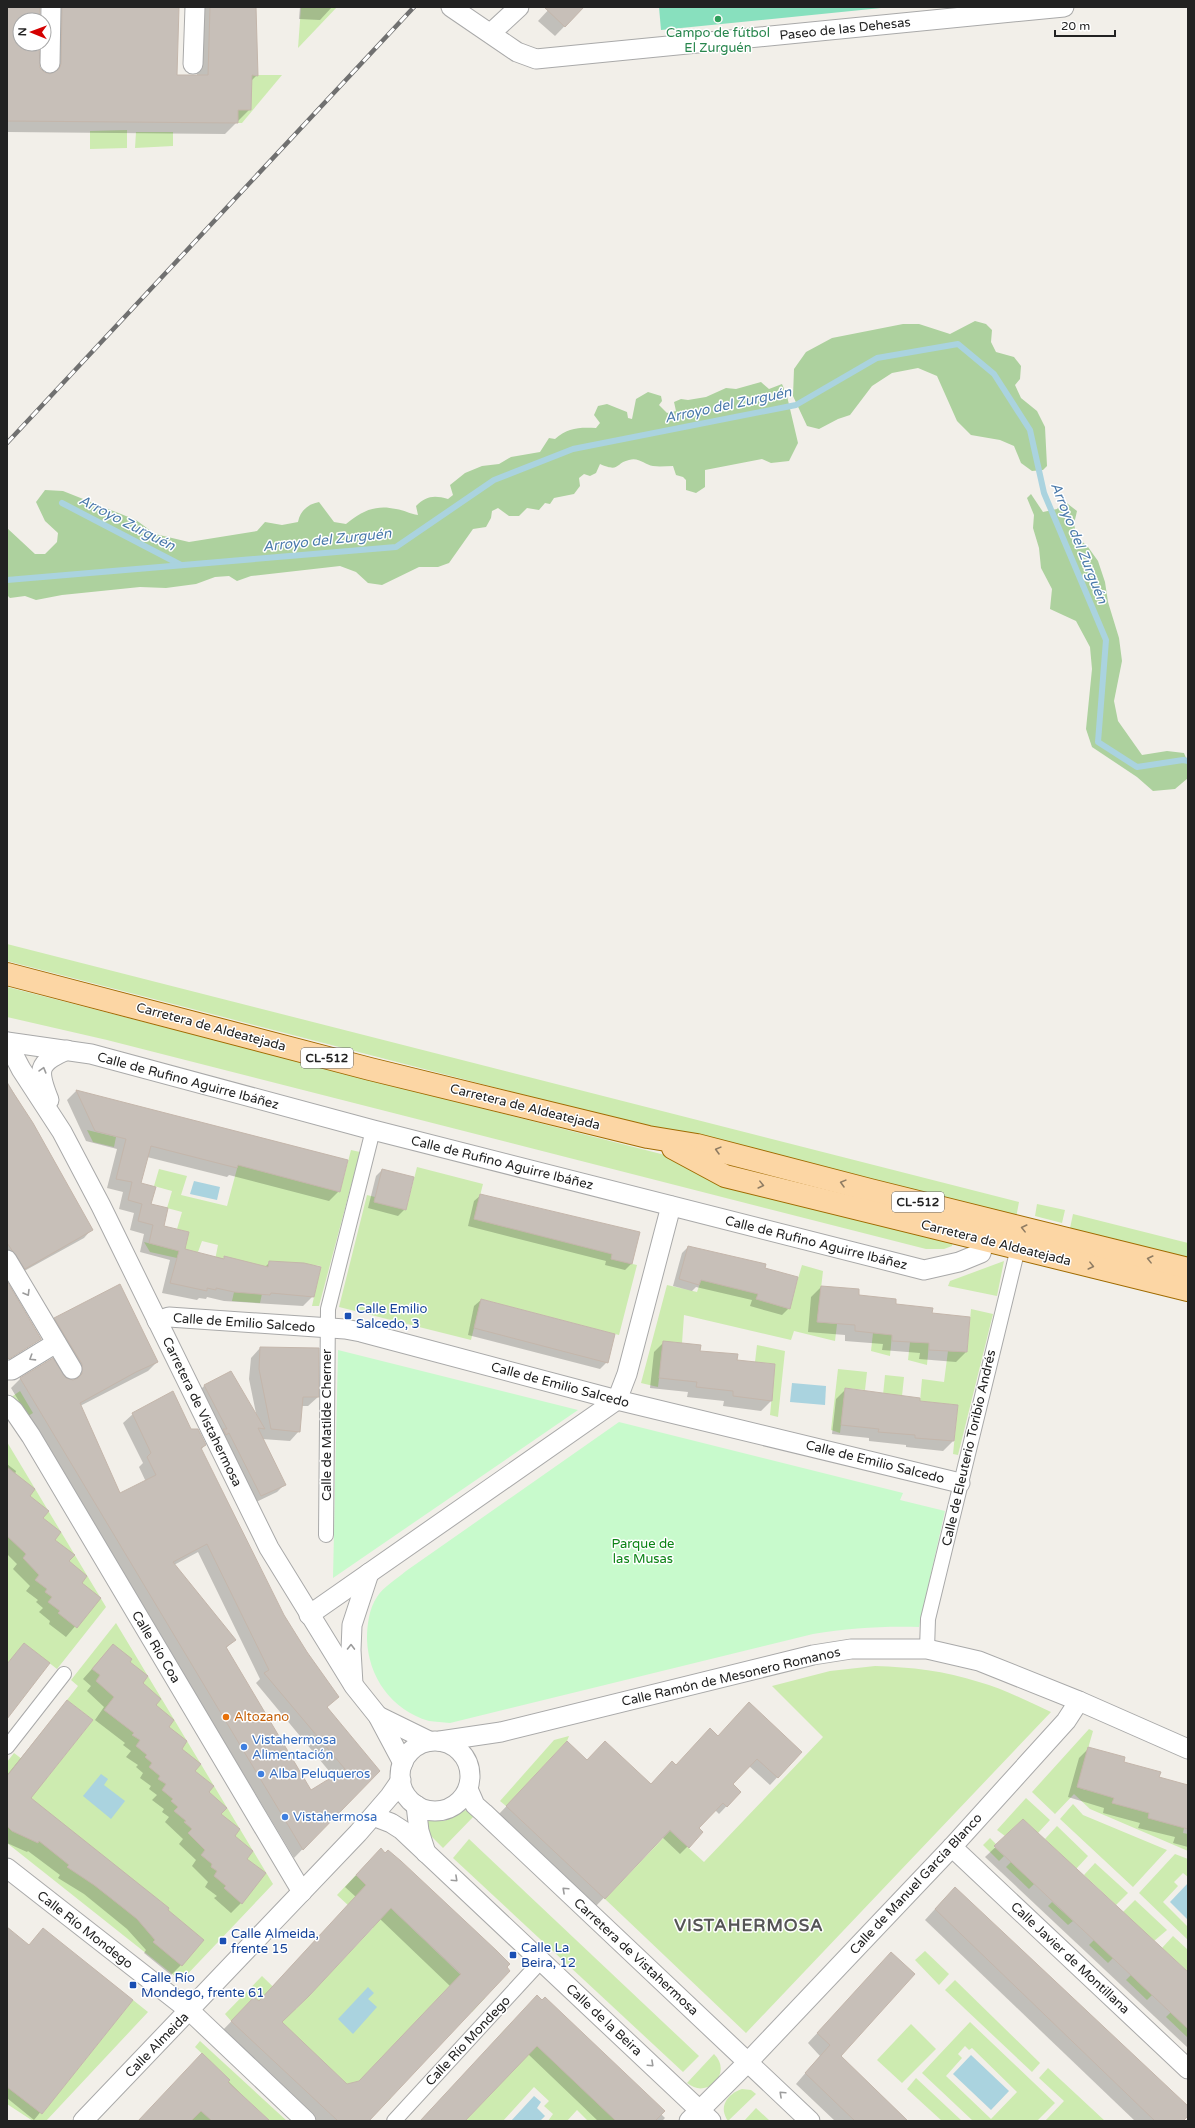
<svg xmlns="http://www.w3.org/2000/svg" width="1195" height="2128" font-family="'Varela Round',sans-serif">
<rect width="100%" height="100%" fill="#f2efe9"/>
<g fill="#cdebb0" fill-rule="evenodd">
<polygon points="301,7 337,7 298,48"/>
<polygon points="252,75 282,75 242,123 238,123 238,110"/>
<polygon points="127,130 127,148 90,149 90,131"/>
<polygon points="136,132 173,132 173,146 135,148"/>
<polygon points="7,944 1019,1202 1016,1218 629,1122 7,961"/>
<polygon points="7,987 669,1156 953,1240 952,1246 944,1249 926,1249 107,1040 7,1017"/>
<polygon points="87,1130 116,1137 114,1147 93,1142"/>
<polygon points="351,1150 360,1152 319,1306 312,1306 321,1266 269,1261 260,1303 232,1301 241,1261 224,1257 223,1262 215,1260 218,1245 202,1241 198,1252 184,1251 189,1232 177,1229 182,1212 167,1208 172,1191 154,1186 159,1169 187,1176 181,1195 227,1206 238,1165 340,1192"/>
<polygon points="417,1167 483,1184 474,1219 612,1254 611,1259 637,1265 619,1335 481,1299 471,1340 339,1307 367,1195 375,1197 374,1202 406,1210"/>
<polygon points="1037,1204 1065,1210 1062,1223 1035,1216"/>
<polygon points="1073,1214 1188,1243 1188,1262 1069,1233"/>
<polygon points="144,1242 179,1251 177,1258 150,1252"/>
<polygon points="1004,1261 997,1296 948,1286 950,1281"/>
<polygon points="802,1265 823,1271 817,1322 837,1324 835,1341 794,1331 791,1340 684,1315 682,1343 663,1342 658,1387 641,1383 667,1285 697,1292 701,1280 758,1294 756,1299 789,1309"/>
<polygon points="971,1309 993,1314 958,1455 953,1454 958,1405 920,1401 922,1379 944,1382 948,1351 967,1352"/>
<polygon points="873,1333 892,1334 890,1356 871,1351"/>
<polygon points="910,1342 929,1343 927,1365 908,1360"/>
<polygon points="757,1345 785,1351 778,1417 770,1415 775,1364 755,1362"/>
<polygon points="838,1369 867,1372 865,1390 845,1388 840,1433 831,1430"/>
<polygon points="885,1375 904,1377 902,1396 883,1395"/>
<polygon points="20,1391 33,1413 28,1416 10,1398"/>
<polygon points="7,1442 106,1607 57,1669 24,1643 7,1665"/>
<polygon points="116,1623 273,1884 181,1981 7,1843 7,1762 14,1753 47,1778 93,1720 67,1700 78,1686 71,1680"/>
<path d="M875,1666C911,1667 945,1671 979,1682C1004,1689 1027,1701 1051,1712L746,2033L605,1899L670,1831L704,1862L823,1737L772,1686L830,1671Z"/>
<polygon points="1089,1729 1093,1731 1077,1787 1085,1790 1087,1783 1104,1795 1114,1798 1112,1803 1149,1813 1148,1818 1184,1828 1183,1833 1188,1834 1188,1851 1090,1809 1074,1794 1055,1814 1032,1792"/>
<polygon points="569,1736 567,1741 506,1806 500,1801 554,1740"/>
<polygon points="1026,1798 1050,1820 1038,1833 1023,1819 1005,1836 997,1830"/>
<polygon points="1073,1804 1083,1815 1167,1850 1133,1887 1060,1819"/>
<polygon points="468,1809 475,1815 443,1848 426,1831 424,1820 444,1821"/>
<polygon points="1057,1826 1088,1856 1076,1869 1045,1839"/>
<polygon points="990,1838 996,1844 994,1847 1004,1856 999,1861 983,1845"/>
<polygon points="469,1839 699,2056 683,2072 453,1858"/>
<polygon points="1175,1854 1188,1859 1188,1877 1183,1873 1174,1882 1178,1886 1163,1902 1188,1927 1188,1940 1139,1893"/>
<polygon points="1011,1862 1034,1884 1029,1889 1006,1867"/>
<polygon points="1095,1863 1128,1893 1116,1905 1084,1875"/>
<polygon points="356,1875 485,1998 472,2012 447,1989 366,2074 391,2098 377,2112 254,1997 231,2021 225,2014 262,1976 296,2009 373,1928 337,1895"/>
<polygon points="1135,1900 1167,1930 1154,1941 1123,1912"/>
<polygon points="1052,1902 1073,1921 1068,1925 1048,1906"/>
<polygon points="1173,1936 1188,1950 1188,1972 1162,1948"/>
<polygon points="1094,1940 1113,1958 1108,1963 1089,1945"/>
<polygon points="925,1951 949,1974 939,1985 915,1960"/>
<polygon points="1131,1975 1152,1995 1147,2000 1126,1980"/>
<polygon points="955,1980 1040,2063 1032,2072 945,1990"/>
<polygon points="133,2000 148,2012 46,2121 33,2121 7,2104 7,2087 42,2114"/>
<polygon points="1171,2012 1188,2029 1187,2037 1166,2017"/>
<polygon points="512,2022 616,2121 588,2121 577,2110 567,2121 548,2121 553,2114 544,2106 549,2101 534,2087 503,2121 465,2121 523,2059 499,2036"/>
<path d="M970,2022L1055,2103L1037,2121H973L922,2073ZM965,2046L969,2050L972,2048L1017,2092L991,2119L946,2076L962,2058L958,2054Z"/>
<polygon points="911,2024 936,2049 902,2083 877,2060"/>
<polygon points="200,2041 287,2121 270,2121 239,2092 212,2121 191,2121 230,2080 195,2047"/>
<path d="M714,2054C723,2063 723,2074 714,2084C704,2090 696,2090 687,2083Z"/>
<polygon points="1048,2068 1105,2121 1045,2121 1064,2101 1039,2078"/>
<polygon points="916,2078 962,2121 942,2121 907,2089"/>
<path d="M742,2089L751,2090L756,2094L728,2121C718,2107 727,2094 742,2089Z"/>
<polygon points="756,2108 770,2121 744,2121"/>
</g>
<g fill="#add19e">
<polygon points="975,321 986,324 992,330 991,342 996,352 1014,357 1021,366 1020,379 1015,385 1021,398 1037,411 1045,427 1047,466 1043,470 1032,471 1021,463 1014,446 1000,440 971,435 957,421 937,376 918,368 892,373 872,386 850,415 838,419 819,429 807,426 793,396 794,369 806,352 832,338 903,324 919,324 950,334"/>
<path d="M761,382L769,389L782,384L787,396L798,443L789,461L771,463L762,459L705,470V487L696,493L686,490V480L683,477L676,475L673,466C666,466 660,467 653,466C645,465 639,457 629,460C615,463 620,473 600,464L596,473L590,476L584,474L579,478L580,486L574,494L554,498L550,504L545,503L539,510L527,508L519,516H509L498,508L492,511L491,518L486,527L473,529L449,563L438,567H419L382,585L368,583L356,572L340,566L251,576L237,581L229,576L215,577L196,584L166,588L140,587L62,595L36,600L25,596L10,598L7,595V528L35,554H45L57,542L58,533L45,521L36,502L45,490L63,491L136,520L155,534L189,542L257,531L265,522L282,525L298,522C300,511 308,504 319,502L334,522L346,524C362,511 376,504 396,509C404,510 410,514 418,515L416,506C426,496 434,495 448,499L453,495L450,485L465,473L482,466L499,464L511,457L540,452L549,438L555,439C567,428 579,427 596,428L600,423L594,415L598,406L607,404L627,412L628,418L632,419L636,399L648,392L661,396L662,401L659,405L667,413L676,411L674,402L681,399L688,400L706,397L726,388L736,389Z"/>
<polygon points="1031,494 1043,512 1057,509 1064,501 1077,511 1074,524 1077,537 1088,547 1098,561 1105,582 1108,602 1119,638 1122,661 1114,701 1118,721 1142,755 1167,751 1184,753 1188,763 1188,778 1175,789 1153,791 1137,777 1092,747 1086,729 1092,669 1090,647 1076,621 1050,609 1052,589 1041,568 1039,548 1033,528 1034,515 1027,498"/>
</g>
<g fill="#c8facc">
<polygon points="338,1350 578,1410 333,1578"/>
<path d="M619,1422L903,1493L900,1500L945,1511L919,1627C883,1626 849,1628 813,1634L450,1723C443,1722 435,1722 429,1721C391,1710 368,1676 367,1639C367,1626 369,1608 377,1597C383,1587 397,1579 406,1571Z"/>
</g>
<polygon fill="#88e0be" points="659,7 891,7 661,30"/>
<g fill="#aad3df">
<polygon points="194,1181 220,1187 217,1200 190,1194"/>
<polygon points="792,1383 826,1386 825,1405 790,1402"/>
<polygon points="101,1774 108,1779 104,1785 125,1801 111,1819 83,1796"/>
<polygon points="1188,1883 1188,1920 1170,1902"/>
<polygon points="368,1987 374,1993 368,1999 377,2007 353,2034 338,2019"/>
<polygon points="971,2055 1009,2091 991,2110 953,2074"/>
<polygon points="534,2096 541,2102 537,2108 545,2116 540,2121 511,2121"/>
</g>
<g fill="#0003" fill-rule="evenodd">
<polygon points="7,7 35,7 34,20 20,20 20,44 34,44 39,68 44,74 49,74 54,7 178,7 176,76 197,76 198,7 256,7 257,75 250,82 250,109 225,134 7,132"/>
<polygon points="300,7 332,7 320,20 299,19"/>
<polygon points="551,7 583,7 555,36 538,21"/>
<polygon points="7,1081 91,1230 84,1238 17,1275 7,1261"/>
<polygon points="76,1091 347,1160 339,1191 329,1201 229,1175 227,1177 147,1157 140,1183 163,1226 184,1250 264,1268 270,1262 313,1296 303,1306 224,1301 207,1297 206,1299 199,1298 197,1300 162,1293 170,1260 140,1252 144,1234 130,1230 134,1213 119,1209 123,1192 107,1188 117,1149 86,1141 67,1100"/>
<polygon points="382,1170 405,1209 398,1216 368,1208 376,1176"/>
<polygon points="481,1195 638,1233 632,1263 625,1270 605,1265 606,1261 468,1226 474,1201"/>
<polygon points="688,1247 764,1268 789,1308 782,1315 750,1306 752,1300 696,1287 692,1291 673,1286 682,1253"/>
<polygon points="821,1287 931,1314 966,1352 956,1362 919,1359 920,1353 882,1350 883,1344 845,1341 845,1335 808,1332 811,1297"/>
<polygon points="481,1300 607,1362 600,1369 468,1335 474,1306"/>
<path d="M55,1319L157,1362L148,1371L80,1406L120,1495L146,1482L139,1467L143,1463L123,1423L133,1414L190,1430L205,1445L201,1450L326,1708L378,1771L294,1858L11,1388L20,1379L52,1359L66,1379L74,1380L73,1373L46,1328ZM198,1552L260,1679L256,1683L334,1777L310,1791L225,1649L235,1640L174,1565Z"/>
<polygon points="664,1342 736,1361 771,1401 761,1411 723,1406 724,1401 687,1397 688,1392 650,1388 654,1352"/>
<polygon points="260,1348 318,1397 308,1406 302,1406 299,1431 290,1441 262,1439 284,1485 277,1492 254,1503 197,1393 204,1386 231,1373 257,1418 249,1379 251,1358"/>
<polygon points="846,1389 919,1402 953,1441 943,1451 906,1447 906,1445 869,1441 869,1438 832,1434 836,1399"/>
<polygon points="7,1464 16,1471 15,1474 80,1583 99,1598 66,1637 49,1624 50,1621 39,1612 43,1608 36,1602 38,1600 26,1591 30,1586 13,1569 17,1564 7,1554"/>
<polygon points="113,1645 128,1662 142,1683 246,1859 241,1903 231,1913 214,1898 217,1896 205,1887 208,1882 192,1866 196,1860 179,1844 183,1839 165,1822 169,1817 162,1812 164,1809 152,1800 157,1795 149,1789 151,1786 140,1778 143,1773 136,1767 138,1765 126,1757 131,1751 123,1745 125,1743 95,1720 104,1707 87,1691 91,1686 83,1679"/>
<polygon points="67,1701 29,1798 166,1910 181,1965 171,1975 144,1953 146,1950 127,1929 84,1894 58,1878 60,1875 28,1851 27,1852 7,1843 7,1775"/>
<polygon points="718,1737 801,1752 770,1785 749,1766 732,1784 740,1792 719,1814 715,1810 698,1829 702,1832 680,1854 662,1837 596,1906 499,1814 560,1750 651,1785"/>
<polygon points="1089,1748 1158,1778 1188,1786 1188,1847 1173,1843 1175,1837 1138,1828 1140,1823 1103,1813 1104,1808 1068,1797 1079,1758"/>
<polygon points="1023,1821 1188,1974 1188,2048 985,1857"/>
<path d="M385,1854L508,1964L367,2121H315L221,2032L254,1998L258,2002L356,1897L345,1887L370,1860ZM380,1919L450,1986L359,2082L347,2085L281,2023Z"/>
<polygon points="945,1898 1188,2107 1188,2114 1182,2121 1135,2121 925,1920"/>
<polygon points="7,1929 29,1946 131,2000 34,2120 7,2098"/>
<polygon points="881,1964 840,2056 907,2121 835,2121 796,2084 820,2056 808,2043"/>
<polygon points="528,2006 661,2114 665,2118 662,2121 598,2121 528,2054 464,2121 420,2121"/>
<polygon points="202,2055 268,2121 139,2121"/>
</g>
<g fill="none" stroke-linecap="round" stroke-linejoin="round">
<g stroke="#aad3df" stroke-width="6">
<polyline points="62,503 181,565"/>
<polyline points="7,580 396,547 494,480 573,449 796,405 877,358 958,344 994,374 1030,430 1044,493 1106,640 1098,742 1137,767 1183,760 1188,761"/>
</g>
</g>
<g fill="#c7bfb8" stroke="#c4b6ab" fill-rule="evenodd">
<polygon points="7,7 40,7 40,20 20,20 20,44 39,44 40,68 44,72 50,74 59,69 61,64 62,7 179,7 177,75 208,75 210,7 256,7 258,76 252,75 251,110 238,110 238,123 7,121"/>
<polygon points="544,7 584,7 565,27"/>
<polygon points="7,1083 33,1123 93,1230 25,1269 7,1243"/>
<polygon points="76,1090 348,1160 340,1192 238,1165 237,1168 151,1146 141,1183 156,1187 151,1204 168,1208 164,1226 189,1232 185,1249 224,1259 224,1256 268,1267 269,1261 304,1263 321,1267 314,1297 271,1293 270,1295 234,1292 216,1288 216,1290 207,1288 207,1291 170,1283 179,1251 149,1243 153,1225 138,1221 142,1204 128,1200 132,1182 116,1179 126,1139 95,1131"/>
<polygon points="382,1169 414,1177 406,1210 374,1202"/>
<polygon points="480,1194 640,1232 632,1264 611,1259 612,1254 474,1219"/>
<polygon points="688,1246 766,1264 765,1268 798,1277 790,1309 756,1299 758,1294 701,1280 699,1285 679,1279"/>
<polygon points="7,1281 41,1339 9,1359 7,1357"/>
<path d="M120,1284L158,1362L136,1372L80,1403L120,1493L156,1475L147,1457L151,1453L132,1413L173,1391L191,1429H198L206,1445L201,1448L284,1615L307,1652L339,1697L327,1707L380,1771L303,1850L20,1378L53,1358L66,1378L73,1380L78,1378L82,1374V1364L54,1318ZM207,1544L269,1670L264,1673L345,1769L311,1790L226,1647L236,1640L173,1562Z"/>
<polygon points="821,1286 859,1289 859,1295 896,1299 896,1304 933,1308 932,1313 970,1317 967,1352 929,1350 929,1343 892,1341 892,1335 855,1331 855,1325 817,1322"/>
<polygon points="481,1299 615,1334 608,1363 474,1328"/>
<polygon points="663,1341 701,1345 700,1351 738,1354 737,1360 775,1364 772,1401 733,1396 733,1391 696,1387 697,1382 659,1378"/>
<polygon points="260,1347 319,1348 319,1397 303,1397 300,1432 271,1429 259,1369"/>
<polygon points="231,1371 265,1429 258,1428 286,1485 261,1496 229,1433 226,1435 223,1429 227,1429 204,1385"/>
<polygon points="845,1388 920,1398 920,1401 958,1405 954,1441 915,1438 915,1435 878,1432 879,1429 841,1425"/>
<polygon points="7,1467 35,1489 30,1496 49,1511 43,1518 61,1532 55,1540 75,1555 69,1561 87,1576 82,1583 101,1598 77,1628 58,1613 60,1611 48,1602 52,1597 45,1592 47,1589 35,1580 39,1575 23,1558 26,1554 7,1536"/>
<polygon points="24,1643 50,1663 7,1719 7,1664"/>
<polygon points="113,1644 132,1659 130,1662 148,1676 143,1683 161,1699 156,1705 174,1720 169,1727 187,1741 182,1749 201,1764 195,1771 214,1786 209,1792 227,1808 221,1814 240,1829 235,1836 253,1851 247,1859 266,1873 242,1904 224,1888 226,1886 214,1876 217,1871 211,1867 212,1864 201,1855 205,1850 188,1833 192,1829 184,1822 186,1821 174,1811 178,1807 171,1801 173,1799 162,1790 166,1784 158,1779 160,1776 149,1767 152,1763 145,1757 147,1755 136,1746 140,1740 132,1735 134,1733 104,1710 114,1697 96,1681 100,1675 92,1669"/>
<polygon points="67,1700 93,1720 31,1798 169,1908 168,1910 204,1940 182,1966 153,1942 155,1940 137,1919 122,1907 94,1885 67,1867 69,1865 39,1841 38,1843 12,1831 7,1826 7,1776"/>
<polygon points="749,1702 802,1752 778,1778 757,1759 733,1784 741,1792 727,1807 723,1803 699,1828 703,1832 689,1848 670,1830 605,1899 506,1806 567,1741 587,1760 605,1741 651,1784 672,1761 676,1765 710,1728 718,1736"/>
<polygon points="1088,1747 1125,1757 1124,1762 1161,1772 1159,1777 1188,1785 1188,1829 1148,1818 1149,1813 1112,1803 1114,1798 1077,1787"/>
<polygon points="1023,1819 1188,1972 1188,2029 994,1846"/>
<path d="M381,1848L385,1853L388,1850L401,1861L497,1951L510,1964L507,1967L510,1971L369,2121H338L231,2021L254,1997L259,2001L366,1885L356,1875ZM391,1908L461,1974L359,2081L347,2084L282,2022L309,1996Z"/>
<polygon points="955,1887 1188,2106 1188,2116 1183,2121 1155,2121 935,1909"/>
<polygon points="7,1927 29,1945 43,1928 133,2000 42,2114 7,2087"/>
<polygon points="891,1952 915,1974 841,2056 908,2121 855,2121 805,2073 830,2045 817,2033"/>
<polygon points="537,1995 542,2000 545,1997 665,2111 655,2121 616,2121 537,2046 465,2121 420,2121"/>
<polygon points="202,2053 230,2080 228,2082 270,2121 212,2121 201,2111 191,2121 138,2121"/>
</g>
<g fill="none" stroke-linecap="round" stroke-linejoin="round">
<defs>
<g id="pedestrian">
<polyline points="326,1535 328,1309 373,1130"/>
<polyline points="927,1649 928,1619 1018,1248"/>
<polyline points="7,1747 64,1674"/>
<polyline points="394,2121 541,1961"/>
</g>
<g id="minor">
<polyline points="451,7 517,52 536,59 1064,7"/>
<polyline points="491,33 519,7"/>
<polyline points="50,63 51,7"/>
<polyline points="193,64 195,7"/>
<polyline points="7,1042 91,1054 373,1130 924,1270 959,1262 981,1253 985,1240"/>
<polyline points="7,1042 21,1069 62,1132 101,1206 269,1548 354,1686 378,1716 403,1763"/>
<path d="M49,1100C37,1070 37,1063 67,1050"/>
<polyline points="7,1260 72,1369"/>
<polyline points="157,1321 169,1317 345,1329 361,1332 617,1400 960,1483"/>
<polyline points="7,1370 12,1370 56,1343"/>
<polyline points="7,1405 14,1411 31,1436 302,1892"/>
<polyline points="309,1615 617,1400 627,1374 671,1206"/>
<polyline points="353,1684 351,1650 352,1625 369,1573"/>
<polyline points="378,1716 429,1741"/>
<polyline points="440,1741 501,1732 813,1655 851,1649 927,1649 979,1661 1079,1701 1188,1749"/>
<circle cx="435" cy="1776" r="35"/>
<polyline points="468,1789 475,1805 484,1813 810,2121"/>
<polyline points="416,1805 419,1831 426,1853"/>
<polyline points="378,1818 391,1823 402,1830 711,2121"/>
<polyline points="952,1847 1188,2069"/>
<polyline points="7,1868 190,2011 306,2121"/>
<polyline points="83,2121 358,1833 390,1796 401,1780"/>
<polyline points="689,2121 748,2062 952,1847 1066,1721 1079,1701"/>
</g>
<g id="primary">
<polyline points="7,974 370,1069 648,1137 697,1145 870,1190 1188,1269"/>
<polyline points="673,1148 725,1176 1188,1290"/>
</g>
</defs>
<use href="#pedestrian" stroke="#a9a9a9" stroke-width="16"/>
<use href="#minor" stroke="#a9a9a9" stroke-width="21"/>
<use href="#primary" stroke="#a06b00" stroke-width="24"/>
<use href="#pedestrian" stroke="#fff" stroke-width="14"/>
<use href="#minor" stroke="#fff" stroke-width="19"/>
<use href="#primary" stroke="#fcd6a4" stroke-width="22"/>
<defs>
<polyline id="rail" points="7,443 414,7"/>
</defs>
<use href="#rail" stroke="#707070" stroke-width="4.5"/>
<use href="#rail" stroke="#fff" stroke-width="3" stroke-dasharray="9" stroke-linecap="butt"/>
</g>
<defs><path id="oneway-chevron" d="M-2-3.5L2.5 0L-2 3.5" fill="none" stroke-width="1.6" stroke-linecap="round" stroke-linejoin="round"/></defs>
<g stroke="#9c9c9c">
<use href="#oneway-chevron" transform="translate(43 1070) rotate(-74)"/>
<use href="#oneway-chevron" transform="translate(27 1293) rotate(59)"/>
<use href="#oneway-chevron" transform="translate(32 1358) rotate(148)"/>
<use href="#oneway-chevron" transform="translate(351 1647) rotate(-89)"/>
<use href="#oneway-chevron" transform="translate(455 1879) rotate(43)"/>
<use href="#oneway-chevron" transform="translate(565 1890) rotate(-137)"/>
<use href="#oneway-chevron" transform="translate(651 2064) rotate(43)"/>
<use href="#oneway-chevron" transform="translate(782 2094) rotate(-137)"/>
</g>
<g stroke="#8f7c63">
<use href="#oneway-chevron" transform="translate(718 1150) rotate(-165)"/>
<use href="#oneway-chevron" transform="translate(843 1183) rotate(-165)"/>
<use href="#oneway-chevron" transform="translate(761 1185) rotate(14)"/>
<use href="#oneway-chevron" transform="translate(1024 1228) rotate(-166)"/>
<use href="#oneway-chevron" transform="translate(1150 1259) rotate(-166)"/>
<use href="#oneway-chevron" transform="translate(1091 1266) rotate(14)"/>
</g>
<circle fill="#2e9e5b" stroke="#fff" stroke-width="1.5" cx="718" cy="19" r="4"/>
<g fill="#1a4fb4" stroke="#fff" stroke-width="1.5">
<rect x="344" y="1312" width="8" height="8" rx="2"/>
<rect x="219" y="1937" width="8" height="8" rx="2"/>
<rect x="509" y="1951" width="8" height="8" rx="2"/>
<rect x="129" y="1981" width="8" height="8" rx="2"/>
</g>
<circle fill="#e8710a" stroke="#fff" stroke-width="1.5" cx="226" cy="1717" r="4"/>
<g fill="#3f7fe0" stroke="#fff" stroke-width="1.5">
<circle cx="244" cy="1747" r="4"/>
<circle cx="261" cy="1774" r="4"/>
<circle cx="285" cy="1817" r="4"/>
</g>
<g text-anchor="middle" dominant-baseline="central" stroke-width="3" stroke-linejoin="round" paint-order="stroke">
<g fill="#fff" stroke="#646464" stroke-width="1">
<rect x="301" y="1048" width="52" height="20" rx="3"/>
<rect x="892" y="1192" width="52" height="20" rx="3"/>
</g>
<g font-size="12" font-weight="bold" fill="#222">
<text x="327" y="1058">CL-512</text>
<text x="918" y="1202">CL-512</text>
</g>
<g font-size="13" fill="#222" stroke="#fff">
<text transform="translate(845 29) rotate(-6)">Paseo de las Dehesas</text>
<text transform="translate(211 1027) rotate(15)">Carretera de Aldeatejada</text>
<text transform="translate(188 1081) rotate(15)">Calle de Rufino Aguirre Ibáñez</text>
<text transform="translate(525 1107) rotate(14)">Carretera de Aldeatejada</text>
<text transform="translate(502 1163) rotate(14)">Calle de Rufino Aguirre Ibáñez</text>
<text transform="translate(816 1243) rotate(14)">Calle de Rufino Aguirre Ibáñez</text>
<text transform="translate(996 1243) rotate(14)">Carretera de Aldeatejada</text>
<text transform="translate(244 1323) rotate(4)">Calle de Emilio Salcedo</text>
<text transform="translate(560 1385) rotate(15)">Calle de Emilio Salcedo</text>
<text transform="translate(202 1412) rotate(64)">Carretera de Vistahermosa</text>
<text transform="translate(327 1425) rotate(-90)">Calle de Matilde Cherner</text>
<text transform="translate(969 1448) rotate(-77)">Calle de Eleuterio Toribio Andrés</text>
<text transform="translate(875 1462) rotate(14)">Calle de Emilio Salcedo</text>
<text transform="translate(156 1647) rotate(59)">Calle Río Coa</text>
<text transform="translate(731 1677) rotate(-13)">Calle Ramón de Mesonero Romanos</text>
<text transform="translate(916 1884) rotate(-47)">Calle de Manuel García Blanco</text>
<text transform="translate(85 1930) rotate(38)">Calle Río Mondego</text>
<text transform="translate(636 1957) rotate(43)">Carretera de Vistahermosa</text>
<text transform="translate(1070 1958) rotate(43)">Calle Javier de Montillana</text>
<text transform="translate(604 2020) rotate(43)">Calle de la Beira</text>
<text transform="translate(468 2041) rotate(-47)">Calle Río Mondego</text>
<text transform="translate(157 2045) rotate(-46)">Calle Almeida</text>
</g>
<g font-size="13" fill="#27864d" stroke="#fff">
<text x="718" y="33">Campo de fútbol<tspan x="718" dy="15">El Zurguén</tspan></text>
</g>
<g font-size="13" fill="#164399" stroke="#fff" text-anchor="start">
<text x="356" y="1309">Calle Emilio<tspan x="356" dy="15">Salcedo, 3</tspan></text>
<text x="231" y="1934">Calle Almeida,<tspan x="231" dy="15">frente 15</tspan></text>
<text x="521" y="1948">Calle La<tspan x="521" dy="15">Beira, 12</tspan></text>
<text x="141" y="1978">Calle Río<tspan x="141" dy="15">Mondego, frente 61</tspan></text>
</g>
<g font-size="13" fill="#0c8416" stroke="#fff">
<text x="643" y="1544">Parque de<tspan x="643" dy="15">las Musas</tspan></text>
</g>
<g font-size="13" fill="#c56008" stroke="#fff" text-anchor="start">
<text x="234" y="1717">Altozano</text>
</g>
<g font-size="13" fill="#366cbe" stroke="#fff" text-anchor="start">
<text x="252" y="1740">Vistahermosa<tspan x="252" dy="15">Alimentación</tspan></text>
<text x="269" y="1774">Alba Peluqueros</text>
<text x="293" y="1817">Vistahermosa</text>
</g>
<g font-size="14" font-style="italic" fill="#4a7aab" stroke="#fff">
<text transform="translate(728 405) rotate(-12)">Arroyo del Zurguén</text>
<text transform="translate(127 523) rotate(27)">Arroyo Zurguén</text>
<text transform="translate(327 540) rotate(-6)">Arroyo del Zurguén</text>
<text transform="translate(1079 543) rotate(68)">Arroyo del Zurguén</text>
</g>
<g font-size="17" font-weight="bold" letter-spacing="1" fill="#555" stroke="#fff">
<text x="749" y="1925">VISTAHERMOSA</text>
</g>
</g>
<rect width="1195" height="2128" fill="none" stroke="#222222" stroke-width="16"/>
<g transform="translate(32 32) rotate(271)"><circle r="19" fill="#ffffff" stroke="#a7a7a7"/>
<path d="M0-3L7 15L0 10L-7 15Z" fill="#d40000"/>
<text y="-6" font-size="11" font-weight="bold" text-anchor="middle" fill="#222222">N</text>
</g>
<path d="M1055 30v6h60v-6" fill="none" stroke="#222222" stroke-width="2"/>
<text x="1061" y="30" font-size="12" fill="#222222" stroke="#ffffff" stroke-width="3" paint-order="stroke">20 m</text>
</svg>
